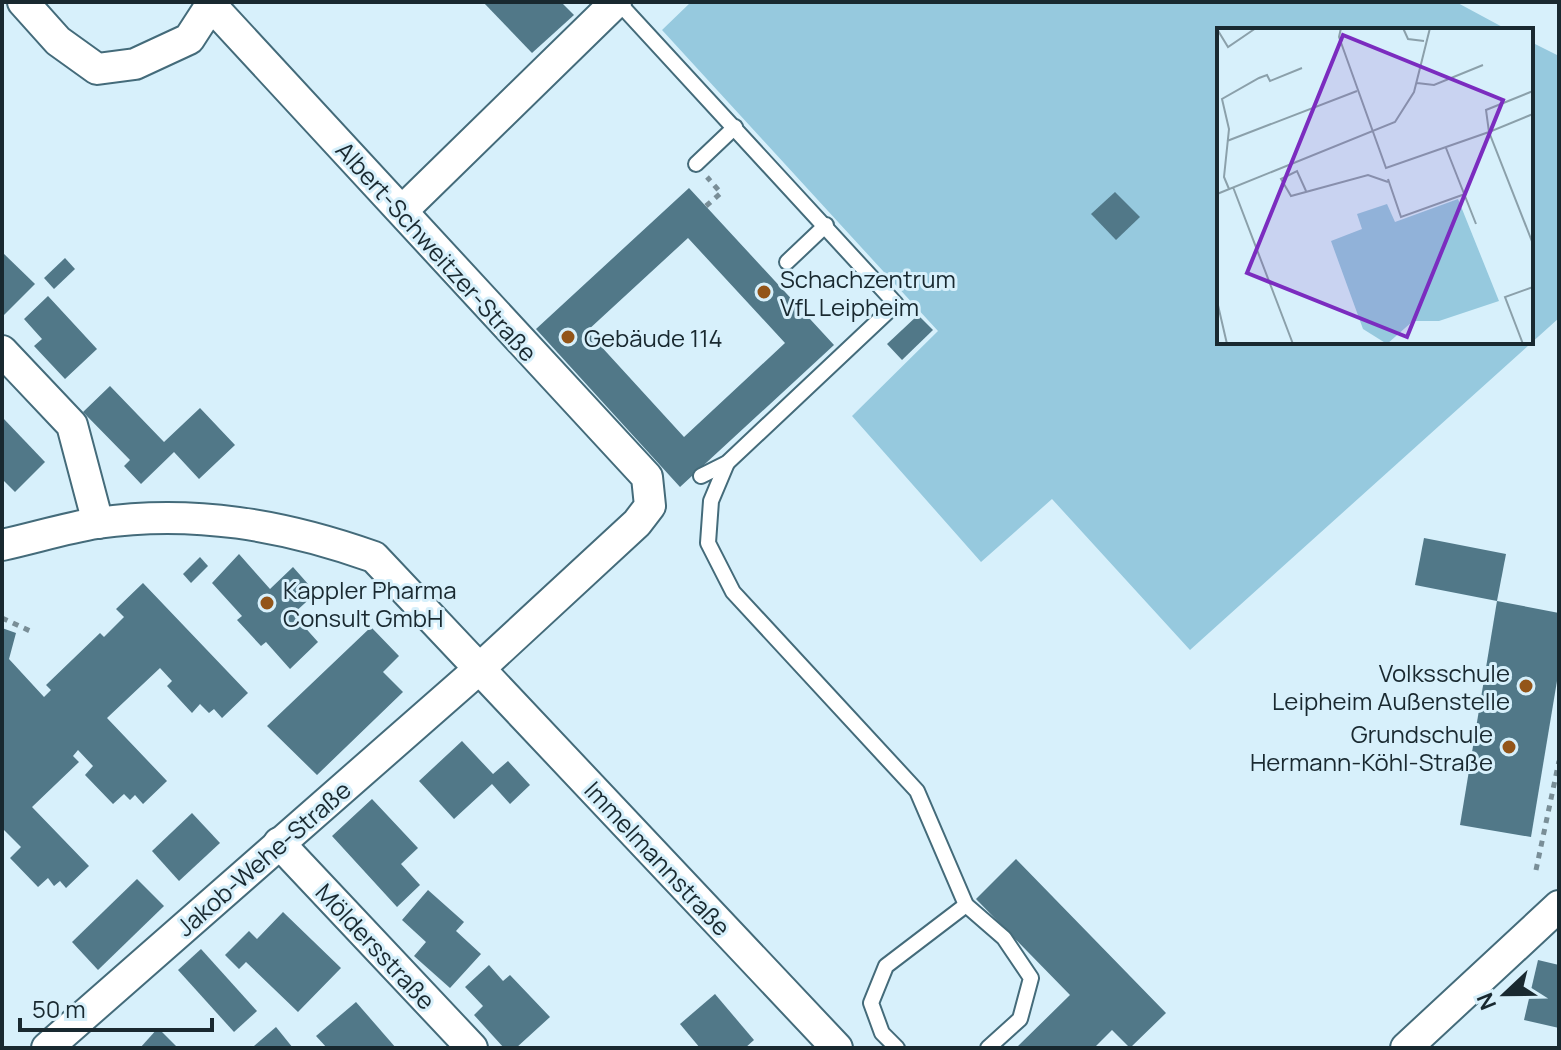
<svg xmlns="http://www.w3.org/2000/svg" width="1561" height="1050" font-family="Manrope,sans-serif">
<rect width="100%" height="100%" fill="#d7f0fb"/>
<polygon fill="#96c9de" points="691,2 1456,2 1508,30 1219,30 1219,342 1531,342 1531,42 1559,56 1559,318 1190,650 1052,499 981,562 852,416 938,331 662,30"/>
<g fill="#517888" fill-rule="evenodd">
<polygon points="483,2 561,2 574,15 532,53"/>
<path d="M689,188L834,345L680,487L536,329ZM688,238L785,343L684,437L587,331Z"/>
<polygon points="1115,192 1140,217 1116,240 1091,214"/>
<polygon points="2,252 35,284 2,317"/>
<polygon points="65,258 75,269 54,289 44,278"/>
<polygon points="48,296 97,349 65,379 34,346 42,339 24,319"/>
<polygon points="918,315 933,330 902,360 887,344"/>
<polygon points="110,386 164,442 200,408 235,445 199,479 174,452 141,484 124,466 130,460 83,412"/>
<polygon points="2,417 45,462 15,492 2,479"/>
<polygon points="1424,538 1506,554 1497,601 1415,585"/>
<polygon points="239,554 270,589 293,567 316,593 293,614 318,642 290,669 266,642 261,646 237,620 242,616 212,583"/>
<polygon points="200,557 208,566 191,583 183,574"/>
<polygon points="143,583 248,693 222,718 214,709 209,713 200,704 192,713 167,686 172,681 160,668 107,718 167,781 143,804 135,795 130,800 124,794 113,804 85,775 93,766 78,750 73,756 79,762 32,807 89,866 66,888 60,881 54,886 48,878 38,887 10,858 21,847 2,828 2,628 16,633 9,659 44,697 51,690 46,685 100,633 104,637 124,617 116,609"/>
<polygon points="1497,601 1559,613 1559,669 1531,837 1460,825"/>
<polygon points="371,627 399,656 383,672 403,692 317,775 267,726"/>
<polygon points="462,741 493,774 508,761 530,785 510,804 492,784 454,819 419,781"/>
<polygon points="372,799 418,848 401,864 420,885 397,907 332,836"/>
<polygon points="192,813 220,843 179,881 152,851"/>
<polygon points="1016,859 1166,1013 1130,1048 1112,1030 1094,1048 1016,1048 1070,995 976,899"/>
<polygon points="137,879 164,906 98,970 72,942"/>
<polygon points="428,890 464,922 456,931 481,954 450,988 414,956 426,942 402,920"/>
<polygon points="283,912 341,968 298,1012 246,962 239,969 225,955 249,931 257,939"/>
<polygon points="201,949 257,1011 234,1032 178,970"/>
<polygon points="1538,960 1559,965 1559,1028 1524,1020"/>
<polygon points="489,965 503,981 510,975 550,1017 516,1048 504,1048 474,1015 483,1006 465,987"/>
<polygon points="715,994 754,1040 745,1048 700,1048 680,1024"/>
<polygon points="356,1002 396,1048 327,1048 316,1036"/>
<polygon points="276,1027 293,1048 255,1048 254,1046"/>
<polygon points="158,1028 178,1048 140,1048"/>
</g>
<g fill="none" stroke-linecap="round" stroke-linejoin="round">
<defs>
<g id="lane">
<polyline points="618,2 896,304 727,463 701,476"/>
<polyline points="696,164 735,127"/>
<polyline points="787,262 826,225"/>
<polyline points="727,463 711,501 708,543 733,592 917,791 966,905 1004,938 1031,978 1020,1019 988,1048"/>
<polyline points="897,1048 882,1033 871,1003 886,966 966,905"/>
</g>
<g id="street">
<polyline points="23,2 58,41 97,69 135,64 189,39 211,5 647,477 650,506 637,523 479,669 47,1048"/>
<polyline points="403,210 616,2"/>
<polyline points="2,351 72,425 98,523"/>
<path d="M2,545C34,538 66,528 97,523C193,509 284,525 374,557L837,1048"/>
<polyline points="279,843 472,1048"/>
<polyline points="1406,1048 1559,906"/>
</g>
</defs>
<use href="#lane" stroke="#446b7a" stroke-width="18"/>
<use href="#street" stroke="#446b7a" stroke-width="34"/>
<g stroke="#798e97" stroke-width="5" stroke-dasharray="6 6" stroke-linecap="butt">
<polyline points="706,206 721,193 707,177"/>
<polyline points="2,618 30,631"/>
<polyline points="1536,870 1559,761"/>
</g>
<use href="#lane" stroke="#fff" stroke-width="14"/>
<use href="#street" stroke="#fff" stroke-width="30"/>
</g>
<g fill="#935519" stroke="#d7f0fb" stroke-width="3">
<circle cx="764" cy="292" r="8"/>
<circle cx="568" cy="337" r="8"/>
<circle cx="267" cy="603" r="8"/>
<circle cx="1526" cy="686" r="8"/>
<circle cx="1509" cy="747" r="8"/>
</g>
<g text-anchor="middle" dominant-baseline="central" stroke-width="6" stroke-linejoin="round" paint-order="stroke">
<g font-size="24" fill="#192930" stroke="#d7f0fb">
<text transform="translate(437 251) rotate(48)">Albert-Schweitzer-Straße</text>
<text transform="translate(263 858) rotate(-41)">Jakob-Wehe-Straße</text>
<text transform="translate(658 858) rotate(47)">Immelmannstraße</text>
<text transform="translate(376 946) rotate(47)">Möldersstraße</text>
</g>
<g font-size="24" fill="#192930" stroke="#d7f0fb" text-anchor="start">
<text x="780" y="278">Schachzentrum<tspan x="780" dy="28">VfL Leipheim</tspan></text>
<text x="584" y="337">Gebäude 114</text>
<text x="283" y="589">Kappler Pharma<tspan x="283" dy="28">Consult GmbH</tspan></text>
<text x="1510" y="672" text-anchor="end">Volksschule<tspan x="1510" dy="28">Leipheim Außenstelle</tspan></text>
<text x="1493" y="733" text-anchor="end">Grundschule<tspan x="1493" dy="28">Hermann-Köhl-Straße</tspan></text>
</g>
</g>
<g transform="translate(1217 28)">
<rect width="316" height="316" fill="#d7f0fb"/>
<path d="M241,171L282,273L222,293H196L170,316L146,301L114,213L145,201L140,186L170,176L178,194Z" fill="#96c9de"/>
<path fill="none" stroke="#8ba0aa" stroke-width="2" d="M124,0L122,9L169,140L272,104L269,82L316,63M186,0L191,11L207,13M0,1L11,19L39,0M200,55L217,57L266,37M316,86L272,104L316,216M10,113L140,63M229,120L259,196M171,151L184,189L248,166M16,159L76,316M12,161L7,149L12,101L5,71L42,50L50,47L53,53L85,40M89,163L80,143L64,151L74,168L151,147L171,154M0,166L178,94L197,64L213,0M0,273L10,316M306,316L288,269L316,259"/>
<path fill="#7b2cbf" fill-opacity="0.15" stroke="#7b2cbf" stroke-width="4" d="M126,7L286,72L190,309L30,245Z"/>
<rect width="316" height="316" fill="none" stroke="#192930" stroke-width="4"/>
</g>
<rect width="1561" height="1050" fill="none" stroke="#192930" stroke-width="8"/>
<g transform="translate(1505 994) rotate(248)" stroke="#d7f0fb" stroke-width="6" paint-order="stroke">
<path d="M0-6L14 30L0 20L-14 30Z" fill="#192930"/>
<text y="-12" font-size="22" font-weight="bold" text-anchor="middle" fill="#192930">N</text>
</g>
<path d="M20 1018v12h192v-12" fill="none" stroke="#192930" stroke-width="4"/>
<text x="32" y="1018" font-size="24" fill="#192930" stroke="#d7f0fb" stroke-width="6" paint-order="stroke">50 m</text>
</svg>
